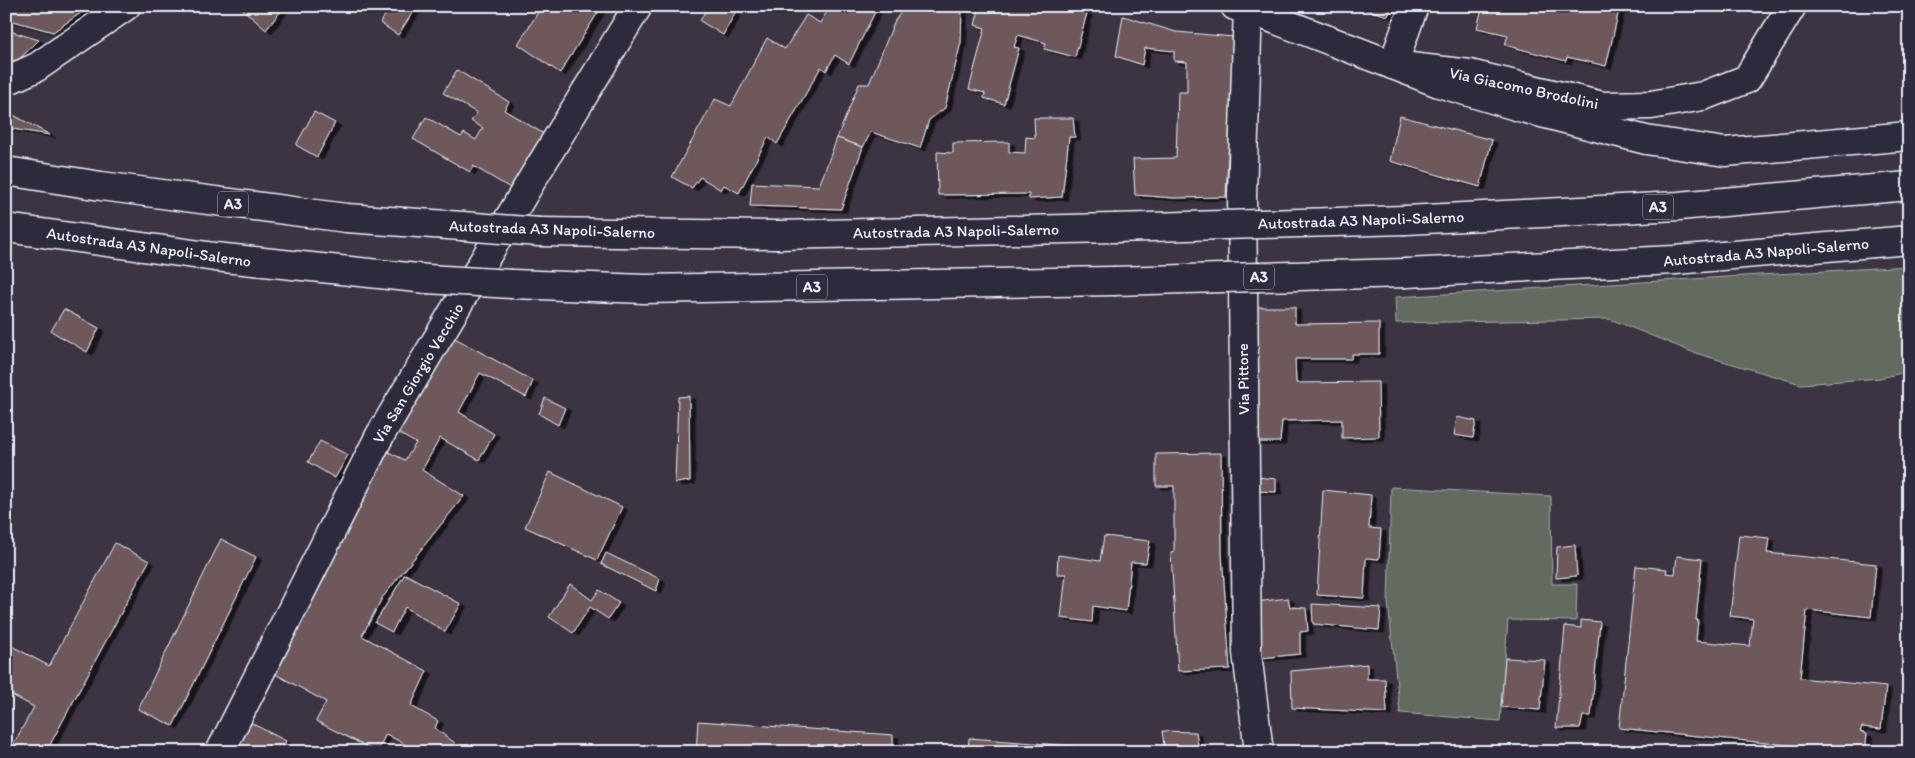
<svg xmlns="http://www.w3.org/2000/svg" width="1915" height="758" font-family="Itim,sans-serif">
<defs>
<filter id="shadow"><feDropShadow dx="5.5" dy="3" stdDeviation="0" flood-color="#0009"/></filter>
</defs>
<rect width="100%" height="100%" fill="#3c3343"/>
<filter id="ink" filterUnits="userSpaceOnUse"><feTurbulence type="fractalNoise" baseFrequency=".02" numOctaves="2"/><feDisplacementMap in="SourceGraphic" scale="10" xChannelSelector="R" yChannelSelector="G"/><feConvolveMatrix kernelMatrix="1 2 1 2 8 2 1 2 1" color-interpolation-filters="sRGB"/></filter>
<g filter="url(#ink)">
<g fill="#646b5f" stroke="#a6aeac">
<polygon points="1909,266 1909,371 1881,378 1801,384 1692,352 1610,319 1396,323 1395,297"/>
<polygon points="1391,487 1551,496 1552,584 1577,584 1576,621 1508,620 1500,721 1400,713 1388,603"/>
</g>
<g fill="#6e595b" stroke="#e8f1f8" filter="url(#shadow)">
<polygon points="6,6 91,6 53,32 6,19"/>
<polygon points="239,6 285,6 266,30"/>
<polygon points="391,6 417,6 398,35 380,23"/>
<polygon points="542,6 602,6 560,73 518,44"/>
<polygon points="708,6 725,6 735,13 723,35 700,21"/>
<polygon points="823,6 878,6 849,64 835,55 826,71 821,67 777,144 768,137 739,193 724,185 721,190 700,177 692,188 672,177 715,99 731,106 767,38 785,49 806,15 820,23 828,10"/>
<polygon points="906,6 962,6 961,42 945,108 929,120 920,148 871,132 863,147 837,138 859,84 869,84 895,20"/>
<polygon points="980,6 1064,6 1087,13 1075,57 1044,49 1046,43 1018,35 1014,47 1019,48 1004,104 984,98 985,93 969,89 985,28 975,25"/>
<polygon points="1354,6 1392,6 1388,16"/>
<polygon points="1475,6 1556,6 1576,13 1578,6 1603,6 1619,10 1606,66 1567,57 1566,61 1505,45 1508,35 1477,28 1481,12 1473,10"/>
<polygon points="1123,16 1176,32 1234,37 1226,197 1174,198 1135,195 1133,159 1176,158 1178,92 1187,92 1187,62 1174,61 1174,51 1145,48 1142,65 1116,56"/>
<polygon points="6,30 39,40 16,62 6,59"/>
<polygon points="457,70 509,102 504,110 544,134 512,189 473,166 470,172 413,139 426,117 461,137 464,133 476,140 483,128 471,121 477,113 443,93"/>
<polygon points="6,111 50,135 6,128"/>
<polygon points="314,112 335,123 317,157 296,145"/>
<polygon points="1400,116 1492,140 1480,187 1390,161"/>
<polygon points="1034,118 1073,118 1075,137 1069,137 1062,197 1029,199 1029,194 938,195 937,152 953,153 953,143 1009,142 1009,152 1025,153 1026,137 1035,138"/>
<polygon points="837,138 863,147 841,209 750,206 752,183 819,186"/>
<polygon points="1255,307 1295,307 1295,324 1379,323 1379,354 1352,354 1351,359 1295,359 1296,383 1378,382 1379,437 1342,438 1342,420 1282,421 1280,442 1257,442"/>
<polygon points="64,309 99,328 87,352 51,331"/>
<polygon points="451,336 533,381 526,397 480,373 459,412 494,434 479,460 440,438 422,470 464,496 382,598 362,636 427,671 411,706 438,721 435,728 455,743 451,752 419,752 386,734 377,752 316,721 326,702 268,670 386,451 405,460 416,443 398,433"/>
<polygon points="689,396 690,481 675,483 678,397"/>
<polygon points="545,398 565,408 558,425 539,414"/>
<polygon points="1457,417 1476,421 1473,438 1454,435"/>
<polygon points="320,441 348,455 335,478 308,462"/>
<polygon points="1221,453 1222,554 1230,669 1178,671 1171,553 1174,552 1174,486 1156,486 1156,454"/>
<polygon points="550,472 622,507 597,560 525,527"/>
<polygon points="1257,477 1276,479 1276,492 1257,491"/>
<polygon points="1323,490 1371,495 1369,528 1381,529 1379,559 1366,558 1364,598 1317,595"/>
<polygon points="1739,535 1769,538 1767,553 1876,564 1871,617 1807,610 1800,678 1886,687 1881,729 1862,727 1860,732 1867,734 1865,752 1806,752 1806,747 1619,728 1636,566 1667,569 1666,573 1675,574 1677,556 1702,559 1696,620 1698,620 1696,641 1750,646 1753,619 1730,616"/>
<polygon points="1104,536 1150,541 1146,563 1131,562 1126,611 1093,606 1092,622 1061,618 1066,574 1057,574 1058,555 1100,561"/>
<polygon points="221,539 256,557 173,726 138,709"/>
<polygon points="115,543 149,561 46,752 9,752 34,707 6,692 6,643 49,666"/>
<polygon points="1575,545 1577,576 1556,578 1557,547"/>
<polygon points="606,553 660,579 656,591 601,564"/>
<polygon points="405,574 461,604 445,632 405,607 392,632 375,623"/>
<polygon points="570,584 592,600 599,590 619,603 608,619 590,607 573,633 549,617"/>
<polygon points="1288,598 1290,607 1306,608 1308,631 1300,632 1300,654 1261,658 1256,602"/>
<polygon points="1312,604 1381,608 1379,630 1313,624"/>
<polygon points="1581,620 1600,622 1591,716 1583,716 1580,728 1556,728 1565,626 1581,628"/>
<polygon points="1505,658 1545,660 1540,710 1501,707"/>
<polygon points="1367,664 1367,679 1385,679 1387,713 1292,708 1291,671"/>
<polygon points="247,721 286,741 281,752 232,752"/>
<polygon points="698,721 893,735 893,752 696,752"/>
<polygon points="1162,731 1196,732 1199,752 1165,752"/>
<polygon points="969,738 1073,746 1073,752 968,752"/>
<polygon points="1314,746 1363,752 1311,752"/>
</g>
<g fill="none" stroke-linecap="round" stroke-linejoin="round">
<defs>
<g id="minor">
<polyline points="1235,6 1248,9 1393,65 1470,74 1603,106 1651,105 1703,96 1747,79 1792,6"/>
<polyline points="1248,6 1242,195 1247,653 1259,752"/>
<polyline points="1393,65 1414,6"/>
<polyline points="6,81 37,67 126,6"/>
<polyline points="220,752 379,437 533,178 638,6"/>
</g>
<g id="motorway">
<polyline points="1393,65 1439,83 1526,109 1646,140 1725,152 1909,136"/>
<polyline points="6,171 101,186 346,218 462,226"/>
<polyline points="1406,220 1678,206 1909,186"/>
<polyline points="6,228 215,257 427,279"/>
<polyline points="539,232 776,235 1114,228"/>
<polyline points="1406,273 1675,260 1909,240"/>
<polyline points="512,284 645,289 1113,281"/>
</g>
</defs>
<use href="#minor" stroke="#e8f1f8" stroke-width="31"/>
<use href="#motorway" stroke="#e8f1f8" stroke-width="31"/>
<use href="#minor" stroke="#2f2a3d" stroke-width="28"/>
<use href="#motorway" stroke="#2f2a3d" stroke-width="28"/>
<defs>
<g id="motorway-bridge">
<polyline points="462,226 539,232"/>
<polyline points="1114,228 1406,220"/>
<polyline points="427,279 512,284"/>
<polyline points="1113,281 1406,273"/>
</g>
</defs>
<use href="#motorway-bridge" stroke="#e8f1f8" stroke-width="31" stroke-linecap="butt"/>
<use href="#motorway-bridge" stroke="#2f2a3d" stroke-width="28"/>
</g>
</g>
<g text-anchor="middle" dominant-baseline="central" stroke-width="5" stroke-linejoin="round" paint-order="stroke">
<g fill="#2f2a3d" stroke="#b0b5c0" stroke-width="1">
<rect x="218" y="191.5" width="30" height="25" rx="4"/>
<rect x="1643" y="194.5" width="30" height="25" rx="4"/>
<rect x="1244" y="264.5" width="30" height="25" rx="4"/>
<rect x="797" y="274.5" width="30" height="25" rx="4"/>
</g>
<g font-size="15" font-weight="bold" fill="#e8f1f8">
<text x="233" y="204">A3</text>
<text x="1658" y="207">A3</text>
<text x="1259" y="277">A3</text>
<text x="812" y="287">A3</text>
</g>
<g font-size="16" fill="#e8f1f8" stroke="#2f2a3d">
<text transform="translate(1524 88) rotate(12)">Via Giacomo Brodolini</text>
<text transform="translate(1361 220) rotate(-2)">Autostrada A3 Napoli-Salerno</text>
<text transform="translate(552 229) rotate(2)">Autostrada A3 Napoli-Salerno</text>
<text transform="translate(956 231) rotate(-1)">Autostrada A3 Napoli-Salerno</text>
<text transform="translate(149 247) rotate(8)">Autostrada A3 Napoli-Salerno</text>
<text transform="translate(1766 252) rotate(-5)">Autostrada A3 Napoli-Salerno</text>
<text transform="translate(418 373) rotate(-59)">Via San Giorgio Vecchio</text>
<text transform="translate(1243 379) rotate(-91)">Via Pittore</text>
</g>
</g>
<rect width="1915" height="758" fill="none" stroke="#2f2a3d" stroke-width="25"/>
<rect x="12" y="12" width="1890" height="733" fill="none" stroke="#e8f1f8" stroke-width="2" filter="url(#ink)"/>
</svg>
